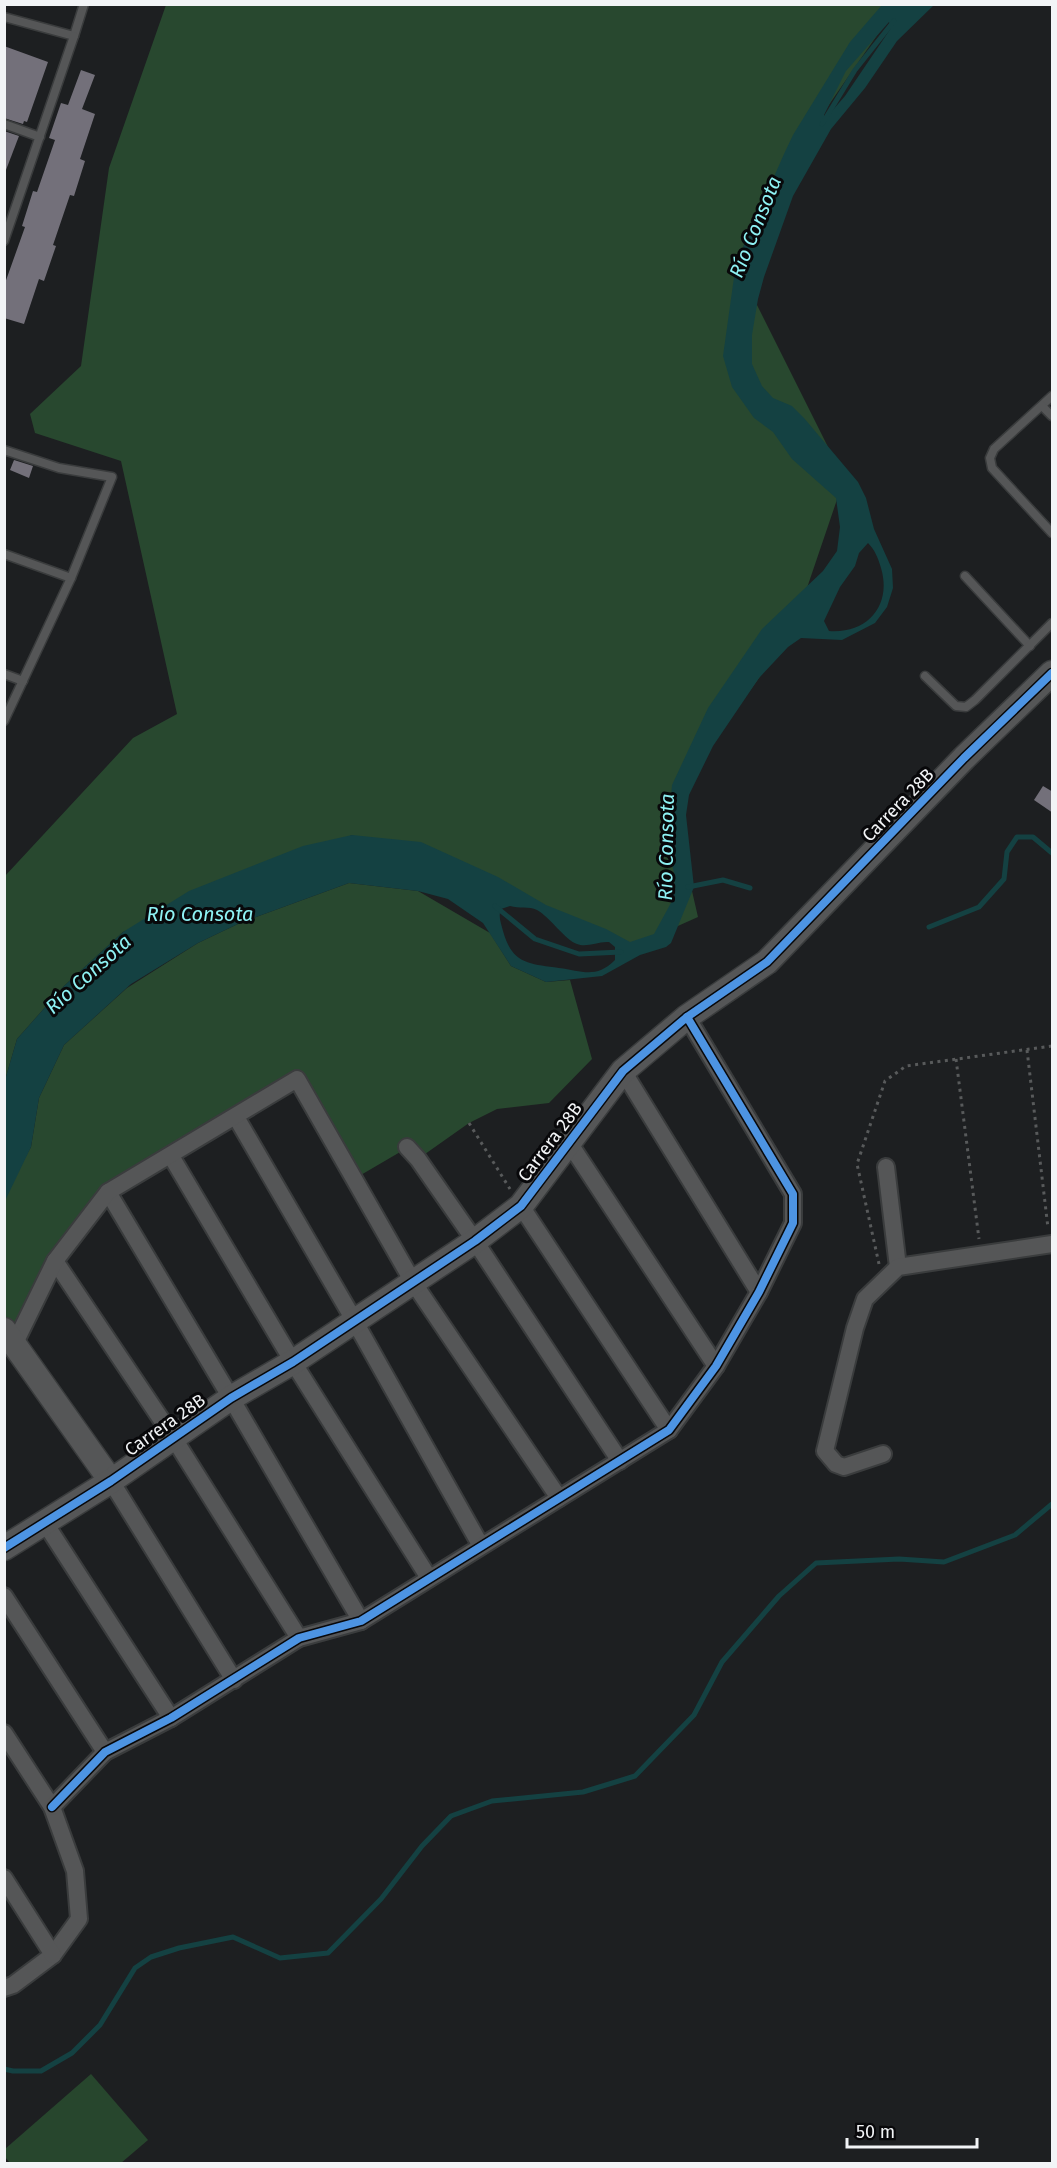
<svg xmlns="http://www.w3.org/2000/svg" width="1057" height="2168" font-family="'Fira Sans',sans-serif">
<rect width="100%" height="100%" fill="#1d1f21"/>
<polygon fill="#27462d" points="91,2074 148,2140 121,2163 10,2163 5,2157 5,2149"/>
<g fill="#28482f">
<polygon points="166,5 898,5 767,194 736,263 844,479 792,632 671,800 698,917 633,946 352,835 123,932 64,986 17,1039 5,1080 5,876 133,738 177,714 121,461 35,433 30,414 81,366 109,168"/>
<polygon points="349,883 418,891 490,933 511,966 546,982 570,980 592,1059 549,1103 497,1109 469,1123 418,1159 407,1148 354,1179 297,1080 108,1192 55,1261 14,1345 5,1330 5,1194 31,1147 39,1098 64,1045 127,988 198,943 242,922"/>
</g>
<path fill="#144142" fill-rule="evenodd" d="M882,5H934L897,41L865,88L831,129L793,196L764,277L758,299L752,335V364L762,386L773,398L792,406L804,418L858,482L866,498L874,529L892,569L893,588L887,607L875,623L842,640L801,638L788,647L759,678L713,746L689,795L686,815L694,887L671,943L666,947L640,955L602,976L546,982L511,966L483,923L448,899L418,891L349,883L242,922L198,943L131,984L64,1045L39,1098L31,1147L5,1201V1080L17,1039L64,986L123,932L189,891L303,846L352,835L421,842L498,877L546,905L606,929L630,942L654,934L672,901L675,877L667,844L672,785L708,708L762,629L823,571L837,551L840,527L836,498L792,459L773,432L754,418L732,387L723,356L736,263L784,154L793,135L850,42ZM889,22L891,28L845,96L825,119L824,115L846,71ZM868,543C875,550 878,558 881,568C892,605 868,634 829,631L824,621L840,587L855,566L859,553ZM510,906C519,909 529,906 537,910C550,917 565,940 577,944C587,948 598,941 609,942L615,947V960C596,979 582,971 559,968C529,964 512,964 503,931C501,923 498,917 501,909Z"/>
<g fill="none" stroke-linecap="round" stroke-linejoin="round">
<g stroke="#144142" stroke-width="5">
<polyline points="822,124 855,70 894,21"/>
<polyline points="688,887 723,880 750,888"/>
<polyline points="495,906 535,939 579,954 621,952"/>
<polyline points="929,927 979,907 1004,879 1007,852 1017,837 1033,837 1052,853"/>
<polyline points="4,2069 13,2071 41,2071 72,2053 100,2025 135,1968 151,1957 179,1948 233,1937 280,1958 328,1953 381,1899 422,1846 451,1816 492,1801 583,1792 635,1776 694,1715 722,1662 779,1596 816,1563 899,1559 944,1562 1015,1535 1052,1504"/>
</g>
</g>
<g fill="#73707a">
<polygon points="4,46 48,62 27,122 24,121 23,124 4,118"/>
<polygon points="81,70 95,75 82,109 95,114 80,159 85,161 74,196 70,195 53,245 56,246 44,281 39,279 24,324 4,318 4,286 25,227 22,226 33,191 37,192 55,140 49,138 61,103 68,105"/>
<polygon points="4,131 19,136 6,170 4,170"/>
<polygon points="14,460 33,466 29,478 10,470"/>
<polygon points="1043,786 1053,792 1053,813 1034,800"/>
</g>
<g fill="none" stroke-linecap="round" stroke-linejoin="round">
<defs>
<g id="lane">
<polyline points="4,17 74,36 84,4"/>
<polyline points="4,124 40,137"/>
<polyline points="4,241 74,36"/>
<polyline points="1052,396 994,449 990,458 992,468 1052,533"/>
<polyline points="1042,406 1052,416"/>
<polyline points="4,450 59,468 112,477 71,578 4,721"/>
<polyline points="4,554 71,578"/>
<polyline points="965,576 1030,646"/>
<polyline points="4,674 23,681"/>
<polyline points="925,676 956,706 966,707 975,700 1052,623"/>
</g>
<g id="street">
<polyline points="623,1071 759,1292"/>
<polyline points="236,1117 354,1320 481,1546"/>
<polyline points="568,1141 716,1366"/>
<polyline points="407,1147 418,1159 475,1241 620,1461"/>
<polyline points="171,1156 293,1362 429,1578"/>
<polyline points="886,1167 898,1267"/>
<polyline points="108,1192 231,1398 361,1621"/>
<polyline points="521,1206 669,1430"/>
<polyline points="55,1261 173,1437 299,1638"/>
<polyline points="14,1345 55,1261 108,1192 297,1079 413,1282 559,1498"/>
<polyline points="883,1454 844,1467 836,1464 825,1451 855,1328 865,1299 898,1267 1052,1244"/>
<polyline points="111,1481 234,1680"/>
<polyline points="45,1523 171,1718"/>
<polyline points="4,1596 105,1752"/>
<polyline points="4,1733 52,1807 75,1871 79,1919 53,1955 13,1985 4,1988"/>
<polyline points="52,1807 105,1752 171,1718 299,1638 361,1621 669,1430 716,1366 759,1292 793,1223 793,1194 687,1017"/>
<polyline points="4,1878 53,1955"/>
</g>
<g id="secondary">
<polyline points="4,1330 111,1481"/>
<polyline points="4,1548 111,1481 231,1398 293,1362 475,1241 521,1206 623,1071 687,1017 767,962 964,758 1052,673"/>
</g>
</defs>
<use href="#lane" stroke="#3a3c3d" stroke-width="11"/>
<use href="#street" stroke="#3a3c3d" stroke-width="20"/>
<use href="#secondary" stroke="#3a3c3d" stroke-width="27"/>
<g stroke="#585a5b" stroke-width="3" stroke-dasharray="3 4.5" stroke-linecap="butt">
<polyline points="1027,1050 1048,1228"/>
<polyline points="956,1059 979,1239"/>
<polyline points="469,1123 510,1189"/>
<polyline points="879,1264 857,1164 885,1081 906,1066 1052,1046"/>
</g>
<use href="#lane" stroke="#555657" stroke-width="8"/>
<use href="#street" stroke="#555657" stroke-width="16"/>
<use href="#secondary" stroke="#555657" stroke-width="24"/>
<defs>
<g id="cycleway">
<polyline points="4,1548 111,1481 231,1398 293,1362 475,1241 521,1206 623,1071 687,1017 767,962 964,758 1052,673"/>
<polyline points="52,1807 105,1752 171,1718 299,1638 361,1621 669,1430 716,1366 759,1292 793,1223 793,1194 687,1017"/>
</g>
</defs>
<use href="#cycleway" stroke="#08080a" stroke-width="11"/>
<use href="#cycleway" stroke="#4d94e3" stroke-width="8"/>
</g>
<g text-anchor="middle" dominant-baseline="central" stroke-width="6" stroke-linejoin="round" paint-order="stroke">
<g font-size="18" fill="#f2f4f6" stroke="#08080a">
<text transform="translate(898 805) rotate(-46)">Carrera 28B</text>
<text transform="translate(550 1142) rotate(-53)">Carrera 28B</text>
<text transform="translate(165 1425) rotate(-35)">Carrera 28B</text>
</g>
<g font-size="20" font-style="italic" fill="#8ef2f4" stroke="#08080a">
<text transform="translate(755 227) rotate(-68)">Río Consota</text>
<text transform="translate(666 847) rotate(-89)">Río Consota</text>
<text x="200" y="914">Rio Consota</text>
<text transform="translate(88 974) rotate(-42)">Río Consota</text>
</g>
</g>
<rect width="1057" height="2168" fill="none" stroke="#f2f4f6" stroke-width="12"/>
<path d="M847 2138v9h130v-9" fill="none" stroke="#f2f4f6" stroke-width="3"/>
<text x="856" y="2138" font-size="18" fill="#f2f4f6" stroke="#08080a" stroke-width="4.5" paint-order="stroke">50 m</text>
</svg>
